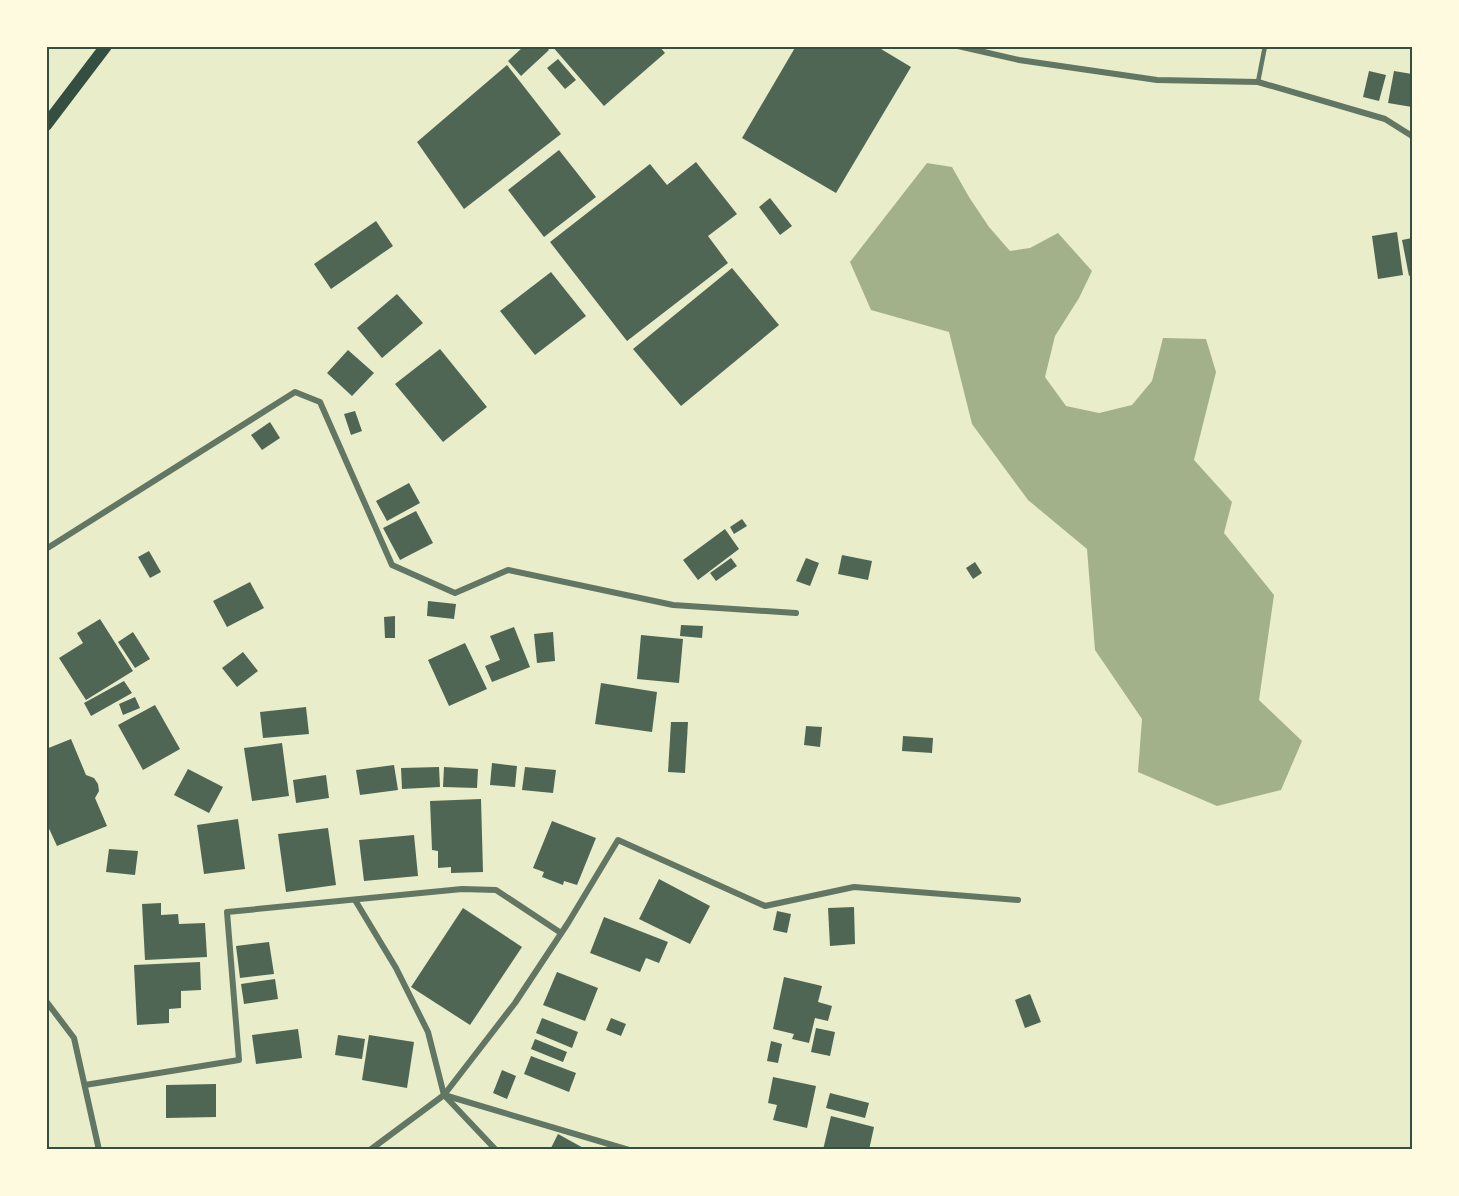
<svg xmlns="http://www.w3.org/2000/svg" width="1459" height="1196" font-family="Helvetica,sans-serif">
<rect width="100%" height="100%" fill="#e9edc9"/>
<polygon fill="#a3b18a" points="927,163 952,167 969,197 989,227 1010,251 1030,248 1058,233 1092,271 1079,298 1055,336 1045,377 1066,406 1099,413 1132,405 1152,381 1163,338 1206,339 1216,372 1194,460 1232,502 1224,533 1274,595 1259,700 1302,741 1281,790 1217,806 1138,772 1142,719 1095,650 1087,549 1028,500 972,424 949,332 871,310 850,262"/>
<g fill="#4f6655">
<polygon points="524,46 546,46 549,50 521,76 508,61"/>
<polygon points="552,46 659,46 665,53 604,106"/>
<polygon points="796,46 876,46 911,67 836,193 742,138"/>
<polygon points="558,59 576,80 565,89 547,68"/>
<polygon points="507,65 561,134 464,209 417,142"/>
<polygon points="1369,71 1386,75 1379,101 1363,97"/>
<polygon points="1394,71 1412,74 1412,107 1388,103"/>
<polygon points="559,150 596,197 544,237 508,190"/>
<polygon points="696,162 737,214 708,236 728,263 627,341 550,242 650,164 667,185"/>
<polygon points="770,198 792,226 780,235 759,207"/>
<polygon points="376,221 393,246 331,289 314,264"/>
<polygon points="1397,232 1403,275 1378,279 1372,236"/>
<polygon points="1412,238 1412,275 1409,276 1402,240"/>
<polygon points="732,268 779,325 681,406 633,349"/>
<polygon points="551,272 586,316 535,355 500,311"/>
<polygon points="397,294 423,323 382,358 357,328"/>
<polygon points="440,349 487,407 443,442 395,384"/>
<polygon points="348,350 374,373 352,396 327,373"/>
<polygon points="355,411 362,431 351,435 344,414"/>
<polygon points="270,422 280,438 262,450 251,435"/>
<polygon points="409,483 420,503 387,521 376,501"/>
<polygon points="416,511 433,543 400,560 383,528"/>
<polygon points="742,519 747,526 734,534 730,527"/>
<polygon points="725,529 739,549 698,580 683,560"/>
<polygon points="149,551 161,572 150,578 138,557"/>
<polygon points="842,555 872,561 868,580 838,574"/>
<polygon points="731,558 737,566 716,581 710,573"/>
<polygon points="806,558 819,563 810,586 796,581"/>
<polygon points="975,562 982,573 973,579 966,568"/>
<polygon points="250,582 264,608 227,627 213,601"/>
<polygon points="428,601 456,604 454,619 427,616"/>
<polygon points="395,616 395,638 385,638 384,617"/>
<polygon points="100,619 133,671 86,700 59,658 83,643 77,633"/>
<polygon points="681,625 703,626 702,638 680,636"/>
<polygon points="514,627 530,667 492,682 485,666 500,660 490,636"/>
<polygon points="133,632 150,659 135,668 118,642"/>
<polygon points="553,632 555,661 537,663 534,634"/>
<polygon points="641,635 683,639 679,683 637,679"/>
<polygon points="465,643 487,689 449,706 428,660"/>
<polygon points="243,652 258,671 237,687 222,668"/>
<polygon points="124,681 132,693 91,716 84,703"/>
<polygon points="601,683 657,692 652,732 595,724"/>
<polygon points="135,697 140,708 123,715 119,704"/>
<polygon points="155,705 180,749 143,770 118,725"/>
<polygon points="306,707 309,734 263,738 260,712"/>
<polygon points="671,722 688,722 685,773 668,772"/>
<polygon points="806,726 822,727 820,747 804,745"/>
<polygon points="903,736 933,738 932,753 902,751"/>
<polygon points="71,739 86,775 94,778 98,784 99,791 95,798 107,826 57,846 46,822 46,749"/>
<polygon points="282,743 289,796 252,801 244,748"/>
<polygon points="492,763 517,766 515,787 490,785"/>
<polygon points="394,765 398,790 360,795 356,770"/>
<polygon points="439,767 440,787 402,789 401,768"/>
<polygon points="444,767 478,769 477,788 443,787"/>
<polygon points="525,767 556,770 553,793 522,790"/>
<polygon points="188,769 223,787 209,813 174,795"/>
<polygon points="326,775 329,798 296,803 293,780"/>
<polygon points="481,799 483,872 451,873 451,867 438,868 438,851 432,850 430,801"/>
<polygon points="238,819 245,869 204,874 197,825"/>
<polygon points="552,821 596,838 577,885 564,881 563,885 542,877 544,872 533,868"/>
<polygon points="328,828 336,885 286,892 278,834"/>
<polygon points="414,835 418,876 364,881 359,840"/>
<polygon points="109,849 138,851 135,875 106,872"/>
<polygon points="659,879 710,906 690,944 639,919"/>
<polygon points="161,903 161,915 178,914 179,924 205,923 207,957 145,960 142,904"/>
<polygon points="854,907 855,944 830,946 828,908"/>
<polygon points="463,908 522,947 470,1025 411,987"/>
<polygon points="777,911 791,914 787,933 773,930"/>
<polygon points="604,917 668,942 659,963 646,958 640,972 590,953"/>
<polygon points="269,942 274,974 240,978 236,946"/>
<polygon points="200,962 201,990 181,991 181,1008 169,1009 169,1023 137,1025 134,965"/>
<polygon points="557,972 598,988 585,1021 543,1005"/>
<polygon points="784,977 822,986 818,1002 832,1006 828,1021 815,1018 809,1043 792,1039 794,1034 773,1029"/>
<polygon points="275,979 278,999 244,1004 241,984"/>
<polygon points="1030,994 1041,1022 1025,1028 1015,1000"/>
<polygon points="542,1018 578,1032 572,1048 536,1033"/>
<polygon points="611,1018 626,1024 621,1036 606,1030"/>
<polygon points="816,1028 835,1032 830,1056 811,1052"/>
<polygon points="298,1029 302,1058 256,1064 252,1035"/>
<polygon points="338,1035 365,1039 362,1059 335,1055"/>
<polygon points="369,1035 414,1042 407,1088 362,1080"/>
<polygon points="535,1039 567,1052 563,1062 531,1049"/>
<polygon points="771,1041 782,1044 778,1063 767,1061"/>
<polygon points="531,1056 576,1073 569,1092 524,1074"/>
<polygon points="502,1070 516,1076 507,1099 493,1093"/>
<polygon points="773,1077 816,1086 807,1128 773,1120 777,1105 768,1103"/>
<polygon points="216,1084 216,1117 166,1118 166,1085"/>
<polygon points="830,1093 869,1103 865,1118 826,1108"/>
<polygon points="831,1116 874,1127 869,1150 823,1150"/>
<polygon points="558,1134 587,1150 550,1150"/>
</g>
<g fill="none" stroke-linecap="round" stroke-linejoin="round">
<polyline stroke="#617663" stroke-width="4.5" points="1258,82 1265,46"/>
<g stroke="#617663" stroke-width="6">
<polyline points="958,46 1019,60 1157,80 1258,82 1385,119 1412,136"/>
<polyline points="46,549 295,392 320,402 392,565 455,593 508,570 673,605 796,613"/>
<polyline points="355,900 396,968 428,1032 444,1095 496,1150"/>
<polyline points="46,1001 74,1038 99,1150"/>
<polyline points="85,1085 239,1060 227,912 462,889 496,890 561,933"/>
<polyline points="444,1095 629,1150"/>
<polyline points="370,1150 444,1095 515,1003 568,923 618,840 765,906 854,887 1018,900"/>
</g>
<polyline stroke="#344e41" stroke-width="12" points="46,125 106,46"/>
</g>
<rect width="1459" height="1196" fill="none" stroke="#fefae0" stroke-width="96"/>
<rect x="48" y="48" width="1363" height="1100" fill="none" stroke="#344e41" stroke-width="2"/>
</svg>
